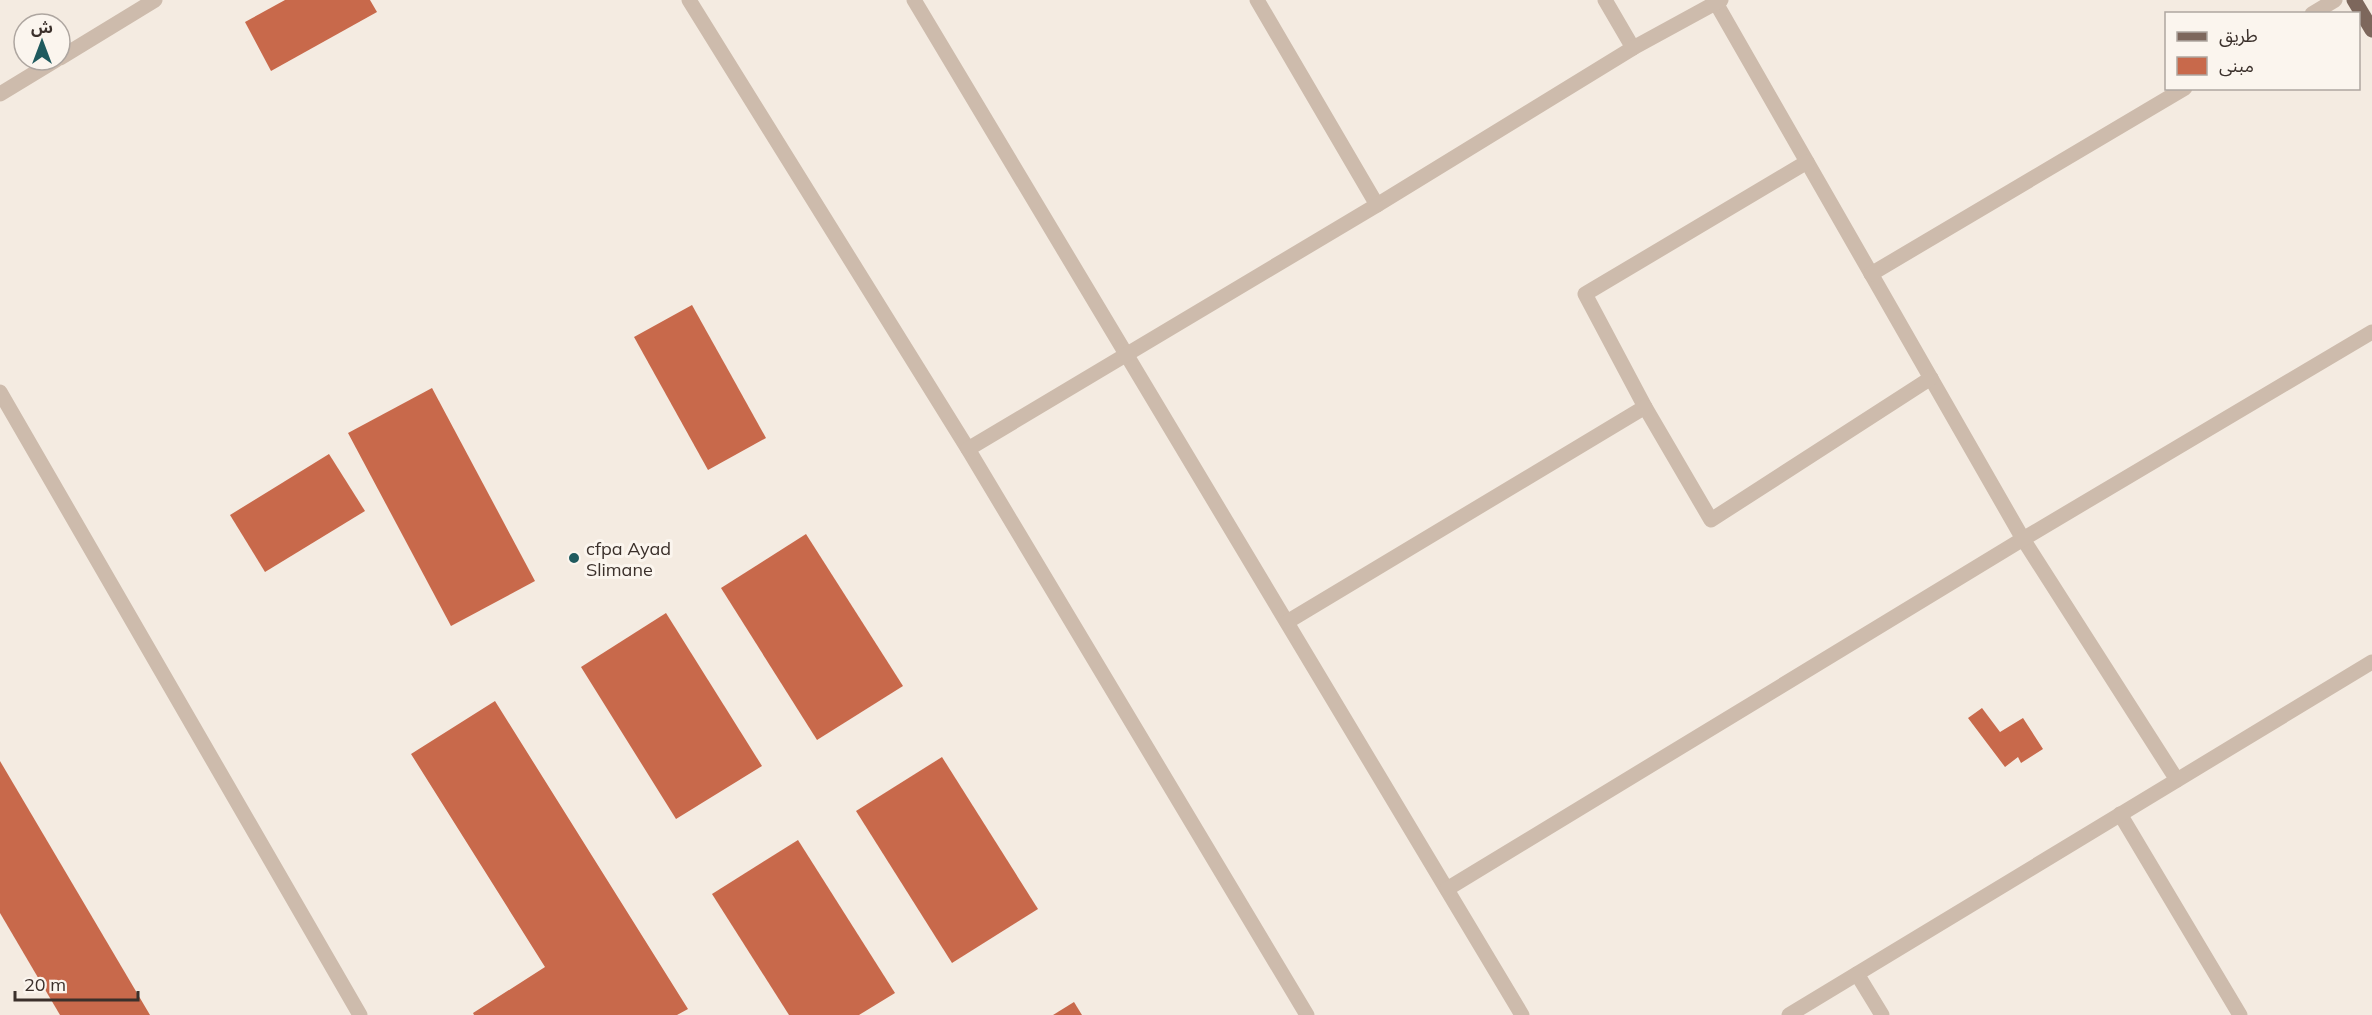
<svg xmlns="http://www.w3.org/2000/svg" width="2372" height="1015" font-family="Mulish,'Noto Sans Arabic',sans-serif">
<rect width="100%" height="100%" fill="#f4ebe1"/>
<g fill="#c8694b">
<polygon points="285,0 370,0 377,12 271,71 245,22"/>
<polygon points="692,305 766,438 708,470 634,337"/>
<polygon points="432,388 535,581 451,626 348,433"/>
<polygon points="329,454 365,511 265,572 230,515"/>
<polygon points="806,534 903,686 817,740 721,588"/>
<polygon points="666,613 762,766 676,819 581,667"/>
<polygon points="495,701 688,1009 677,1015 474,1015 473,1013 545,967 411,754"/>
<polygon points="1982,708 2000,732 2023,718 2043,749 2021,763 2018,757 2005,767 1968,718"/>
<polygon points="942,757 1038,909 952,963 856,811"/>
<polygon points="0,761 150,1015 60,1015 0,913"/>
<polygon points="798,840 895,993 859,1015 789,1015 712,894"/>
<polygon points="1074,1002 1082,1015 1053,1015"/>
</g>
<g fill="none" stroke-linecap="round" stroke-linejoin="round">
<g stroke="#cdbbac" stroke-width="15">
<polyline points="689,0 968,449 1307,1015"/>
<polyline points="914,0 1522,1015"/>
<polyline points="1257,0 1377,205"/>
<polyline points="1605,0 1633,48"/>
<polyline points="1716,3 2023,539 2177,780"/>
<polyline points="2312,14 2335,0"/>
<polyline points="60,58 155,0"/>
<polyline points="0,94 56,60"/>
<polyline points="1871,274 2185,88"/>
<polyline points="0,392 360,1015"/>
<polyline points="1645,407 1585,294 1807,162"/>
<polyline points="968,449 1377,205 1633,48 1721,0"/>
<polyline points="1287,622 1645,407 1711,520 1931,378"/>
<polyline points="2120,814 2240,1015"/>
<polyline points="1447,889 2023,539 2372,332"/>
<polyline points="1857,974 1882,1015"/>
<polyline points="1789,1015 2372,662"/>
</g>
<polyline stroke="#7d675c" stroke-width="15" points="2354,0 2372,30"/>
</g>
<circle fill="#1f5a5e" stroke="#fbf5ee" stroke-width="2" cx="574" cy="558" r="6"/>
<g text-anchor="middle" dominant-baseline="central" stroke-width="6" stroke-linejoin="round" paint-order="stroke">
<g font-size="18" fill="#3b302b" stroke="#fbf5ee" text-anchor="start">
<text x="586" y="548">cfpa Ayad<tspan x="586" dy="21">Slimane</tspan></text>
</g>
</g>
<rect x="2165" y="12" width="195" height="78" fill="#fbf5ee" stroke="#aea6a0" stroke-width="1.5"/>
<rect x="2177" y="32" width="30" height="9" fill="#7d675c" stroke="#aea6a0" stroke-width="1.5"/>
<text x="2219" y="42" font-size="18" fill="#3b302b">طريق</text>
<rect x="2177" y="57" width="30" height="18" fill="#c8694b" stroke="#aea6a0" stroke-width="1.5"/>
<text x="2219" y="72" font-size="18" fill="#3b302b">مبنى</text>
<g transform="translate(42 42)"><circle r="28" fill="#fbf5ee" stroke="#aea6a0" stroke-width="1.5"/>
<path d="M0-4.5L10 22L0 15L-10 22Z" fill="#1f5a5e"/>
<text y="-9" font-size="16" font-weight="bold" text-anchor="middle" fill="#3b302b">ش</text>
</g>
<path d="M15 991v9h123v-9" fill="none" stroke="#3b302b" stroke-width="3"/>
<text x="24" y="991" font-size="18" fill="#3b302b" stroke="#fbf5ee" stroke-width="4.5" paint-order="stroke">20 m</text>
</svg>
